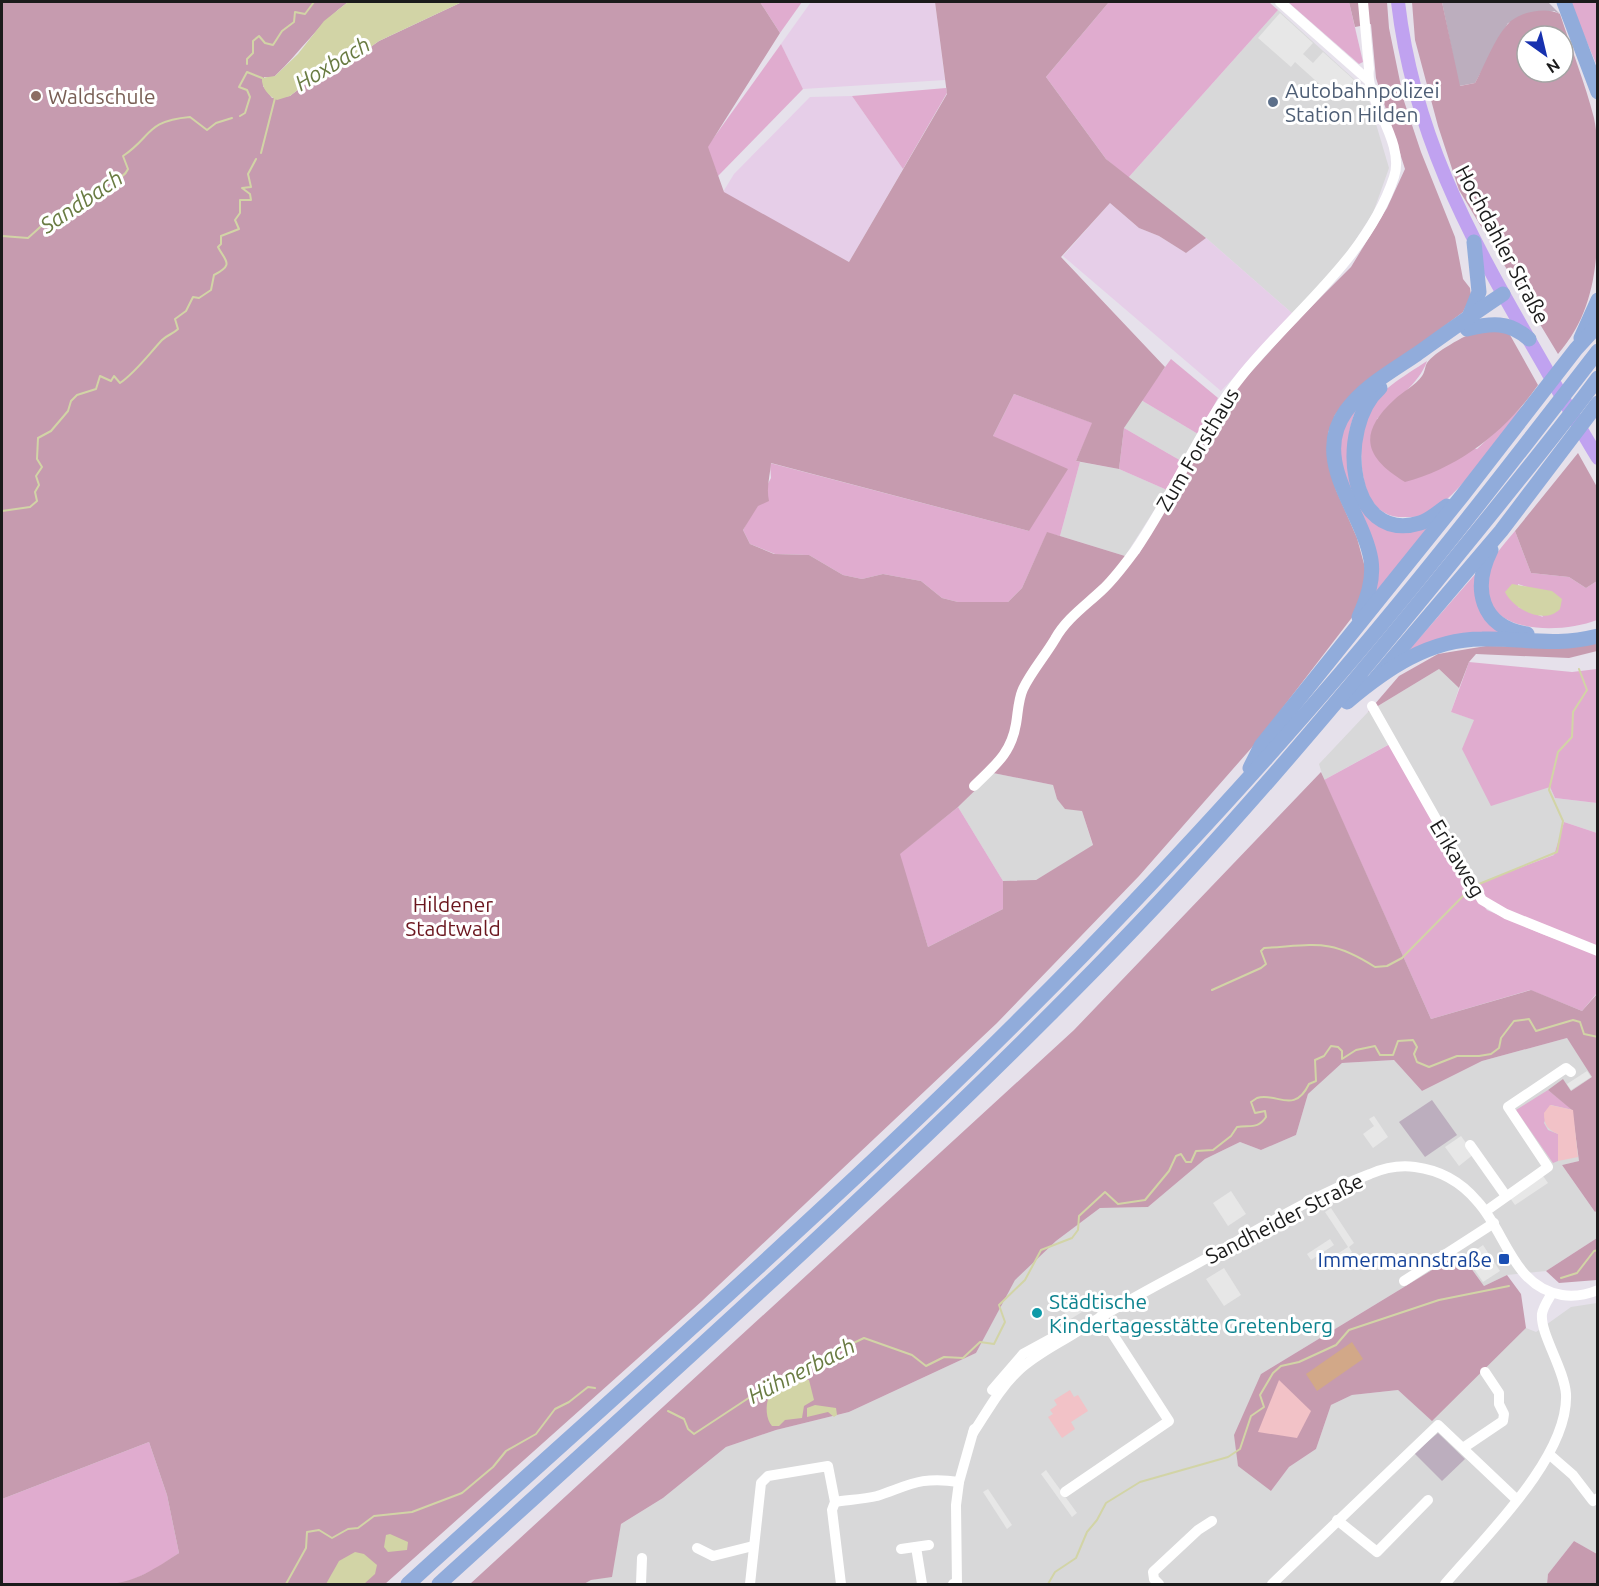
<svg xmlns="http://www.w3.org/2000/svg" width="1599" height="1586" font-family="Ubuntu,sans-serif">
<rect width="100%" height="100%" fill="#e6e1eb"/>
<g fill="#d8d8d9">
<polygon points="1278,10 1366,90 1389,168 1373,213 1336,270 1293,314 1206,238 1128,178"/>
<polygon points="1141,400 1198,434 1183,462 1124,428"/>
<polygon points="1080,462 1119,469 1167,490 1125,556 1060,536"/>
<polygon points="1439,669 1459,688 1451,712 1475,720 1550,787 1555,798 1597,803 1597,833 1564,822 1554,855 1474,885 1395,741 1324,780 1319,764 1368,712"/>
<polygon points="993,773 1053,785 1057,799 1073,810 1079,809 1082,811 1093,846 1036,880 1003,881 958,807"/>
<polygon points="1567,1038 1593,1077 1571,1091 1579,1161 1562,1165 1595,1212 1597,1210 1597,1238 1546,1271 1507,1275 1484,1286 1460,1253 1261,1374 1271,1491 1289,1467 1316,1449 1331,1405 1352,1395 1398,1390 1432,1420 1526,1328 1536,1332 1571,1307 1597,1303 1597,1554 1574,1541 1548,1574 1547,1584 584,1584 591,1580 611,1576 621,1524 663,1498 726,1447 776,1430 849,1412 976,1353 1015,1279 1056,1241 1100,1208 1148,1207 1205,1159 1240,1142 1261,1150 1296,1135 1308,1094 1342,1063 1394,1060 1422,1091 1482,1061"/>
</g>
<g fill="#bcaebe">
<polygon points="1442,2 1548,2 1560,14 1554,11 1508,23 1475,83 1459,86"/>
<polygon points="1432,1100 1457,1135 1425,1157 1399,1122"/>
<polygon points="1438,1433 1465,1459 1442,1481 1414,1453"/>
</g>
<g fill="#e6cee8">
<polygon points="811,2 935,2 945,80 803,89 781,44"/>
<polygon points="852,96 903,169 849,262 723,192 734,174 810,97"/>
<polygon points="1110,203 1139,228 1159,236 1186,253 1206,238 1293,314 1221,391 1063,256"/>
</g>
<g fill="#e0accf" fill-rule="evenodd">
<polygon points="760,2 802,2 780,33"/>
<polygon points="1109,2 1269,2 1278,10 1128,178 1106,159 1046,77"/>
<polygon points="1288,2 1349,2 1363,62 1359,64"/>
<polygon points="1570,2 1597,2 1597,66"/>
<polygon points="781,44 803,89 718,176 707,147"/>
<polygon points="946,88 947,93 903,169 852,96"/>
<polygon points="1171,359 1218,398 1198,434 1141,400"/>
<path d="M1427,361C1419,385 1393,400 1377,419L1477,449L1525,404C1501,435 1459,499 1424,515C1419,517 1412,517 1406,517C1363,520 1359,468 1362,437C1363,432 1362,424 1364,419C1374,392 1405,376 1427,361Z"/>
<polygon points="1014,394 1093,423 1076,461 1080,462 1060,536 1047,533 1022,588 1008,602 958,602 942,598 921,581 883,574 862,579 843,575 809,555 775,554 750,544 743,530 771,478 770,463 1029,531 993,436"/>
<path d="M1358,406C1337,449 1356,476 1373,516L1430,524L1364,614L1372,590L1338,457L1344,421Z"/>
<polygon points="1124,428 1183,462 1167,490 1119,469"/>
<path d="M1515,531L1531,573L1569,577L1586,588L1597,581V620C1555,636 1467,634 1491,565C1495,553 1507,541 1515,531ZM1518,584L1527,587L1543,617L1518,607Z"/>
<path d="M1478,571C1476,608 1475,613 1508,634L1402,658Z"/>
<polygon points="1469,662 1572,672 1597,669 1597,803 1555,798 1550,787 1491,806 1462,749 1474,720 1451,712"/>
<polygon points="1390,744 1467,885 1487,910 1542,934 1597,954 1597,993 1582,1011 1530,990 1431,1019 1324,780"/>
<polygon points="958,807 1003,881 1003,909 928,947 899,854"/>
<polygon points="1564,822 1597,833 1597,947 1492,905 1474,885 1554,855"/>
<polygon points="1548,1090 1573,1110 1551,1105 1544,1123 1548,1130 1558,1134 1558,1161 1553,1163 1516,1110"/>
<polygon points="149,1442 167,1495 179,1553 154,1570 125,1583 2,1584 2,1499"/>
</g>
<g fill="#c69baf" fill-rule="evenodd">
<path d="M2,2H348C320,22 301,51 275,76L272,78L264,77L263,86L272,98L290,96L314,77L341,68L379,41L462,2H760L780,33L708,147L724,192L849,262L947,94L935,2H1109L1046,77L1106,159L1206,238L1186,253L1159,236L1139,228L1110,203L1061,257L1165,367L1124,428L1119,469L1076,461L1092,423L1014,394L993,436L1068,469L1029,531L771,463C770,476 766,488 769,501L758,506L743,530L750,544L774,554L809,555L843,575L862,579L883,574L921,581L942,598L958,602H1008L1022,588L1047,532L1125,556L1139,554L1224,402L1299,319L1351,267L1387,208L1405,169L1376,78L1371,24L1355,27L1349,2H1387L1389,28L1404,101L1421,152L1455,237L1463,279L1470,288L1471,296L1463,312L1346,400L1335,415L1328,433L1329,466L1336,490L1357,538L1367,575L1360,607L1254,745L1139,876L997,1023L702,1301L385,1584H109C136,1582 156,1568 179,1553L167,1495L149,1442L2,1499ZM993,773L1053,785L1057,799L1065,809L1082,811L1093,845L1036,880L1003,881V909L928,947L900,854L958,807Z"/>
<path d="M1412,2H1442L1460,86L1475,83C1485,65 1493,41 1507,25C1517,12 1546,6 1560,14C1571,48 1585,83 1594,118C1599,142 1598,167 1598,191C1598,251 1599,307 1558,354L1459,190L1438,126L1415,40ZM1527,36H1563V72H1527Z"/>
<path d="M1478,330L1503,331L1510,335L1538,385C1507,430 1459,468 1405,482C1365,458 1357,434 1394,400C1402,392 1416,385 1422,376C1425,372 1425,366 1427,363C1434,352 1465,336 1478,330Z"/>
<polygon points="1578,453 1597,487 1597,581 1586,588 1569,577 1531,573 1515,531"/>
<polygon points="1597,641 1597,651 1569,658 1476,654 1469,662 1459,688 1439,669 1368,712 1399,676 1438,654 1486,646 1566,647"/>
<polygon points="1321,772 1431,1019 1531,990 1582,1011 1597,994 1598,1210 1595,1212 1562,1165 1579,1161 1572,1110 1548,1090 1563,1079 1571,1091 1592,1077 1567,1038 1482,1061 1422,1091 1394,1060 1342,1063 1308,1094 1296,1135 1261,1150 1240,1142 1205,1159 1148,1207 1100,1208 1056,1241 1015,1280 976,1353 849,1412 776,1430 726,1447 663,1498 621,1524 612,1577 591,1580 584,1584 470,1584 1074,1030"/>
<polygon points="1597,1238 1597,1280 1559,1283 1546,1271"/>
<polygon points="1460,1253 1484,1286 1507,1275 1521,1294 1526,1328 1432,1421 1398,1390 1352,1395 1331,1405 1316,1449 1289,1467 1271,1491 1238,1466 1234,1435 1261,1374"/>
<polygon points="1574,1541 1597,1554 1597,1584 1547,1584 1548,1574"/>
</g>
<g fill="#f2c2c7">
<path d="M1550,1105L1573,1110L1578,1157L1558,1161V1134C1547,1129 1544,1125 1544,1113Z"/>
<polygon points="1279,1380 1311,1411 1297,1438 1258,1432"/>
<polygon points="1070,1390 1074,1397 1078,1395 1088,1411 1071,1422 1075,1429 1062,1438 1048,1417 1053,1414 1050,1410 1057,1405 1054,1400"/>
</g>
<polygon fill="#d2a888" points="1352,1342 1363,1359 1317,1391 1306,1374"/>
<g fill="#e7e7e7">
<polygon points="1280,13 1313,43 1303,54 1313,63 1323,52 1354,80 1336,99 1295,62 1291,67 1258,38"/>
<polygon points="1587,1071 1591,1077 1571,1090 1567,1084"/>
<polygon points="1374,1116 1388,1137 1373,1148 1363,1134 1374,1126 1369,1119"/>
<polygon points="1461,1136 1474,1154 1459,1166 1445,1147"/>
<polygon points="1543,1176 1548,1183 1515,1205 1510,1198"/>
<polygon points="1231,1191 1246,1214 1228,1226 1213,1203"/>
<polygon points="1331,1208 1354,1243 1349,1247 1352,1252 1337,1261 1334,1256 1348,1247 1325,1212"/>
<polygon points="1330,1239 1334,1245 1311,1260 1307,1254"/>
<polygon points="1483,1245 1500,1271 1483,1282 1466,1257"/>
<polygon points="1224,1268 1241,1295 1224,1306 1206,1279"/>
<polygon points="1074,1299 1082,1312 1069,1320 1061,1307"/>
<polygon points="1046,1470 1077,1513 1072,1517 1041,1474"/>
<polygon points="988,1489 1012,1525 1007,1529 983,1492"/>
</g>
<g fill="#d2d4a6">
<path d="M348,2H462L379,41L341,68L314,77L290,96L277,100C269,97 261,87 262,78L275,76L298,54L324,21Z"/>
<path d="M1512,584L1552,591L1562,599L1560,609C1545,625 1514,610 1505,592Z"/>
<path d="M805,1379L809,1380L814,1400L804,1406L802,1418L785,1420L779,1426H772C766,1420 765,1405 769,1397Z"/>
<polygon points="815,1405 836,1408 837,1415 834,1417 828,1412 807,1417 807,1408"/>
<polygon points="390,1534 408,1542 407,1550 388,1552 384,1547 386,1535"/>
<polygon points="355,1552 364,1554 377,1565 375,1574 364,1584 326,1584 339,1561"/>
</g>
<g fill="none" stroke-linecap="round" stroke-linejoin="round">
<g stroke="#d2d4a6" stroke-width="2">
<polyline points="247,64 247,59 253,53 253,41 259,36 265,43 273,45 282,31 294,22 295,12 305,14 314,2"/>
<polyline points="240,116 245,113 250,97 247,90 239,87 247,72 262,78"/>
<polyline points="261,153 275,98"/>
<path d="M2,236L28,238L48,220L75,201L85,203C92,199 94,195 100,189C108,180 123,181 128,169L123,156C152,137 145,121 190,117L207,130L216,123L232,118"/>
<path d="M2,511L30,507L37,501L35,492L39,485L36,476L42,467L37,459L38,438L51,431L68,411L71,401L77,395L96,389L100,376L111,381L114,376L120,383C135,373 149,354 162,340C167,335 173,334 178,329L175,319L186,311L193,297L199,298L211,290L214,275C235,264 225,261 218,247L221,244V236L239,229L235,220L240,213V200H251L250,194L242,188L251,187L248,174L256,159"/>
<polyline points="1479,884 1557,852 1563,821 1549,790 1558,752 1572,737 1573,712 1587,690 1579,669"/>
<path d="M1212,990L1261,968L1266,964L1261,951L1264,948C1316,945 1330,938 1375,967L1387,966L1402,958L1469,890"/>
<polyline points="1561,1278 1577,1273 1594,1251 1598,1250"/>
<path d="M668,1411L684,1419L688,1429L694,1434L776,1380L864,1338L912,1355L926,1366L944,1357L963,1358L980,1342L994,1344L1005,1322L999,1305L1025,1280L1041,1250L1072,1238L1078,1230L1079,1216L1105,1192L1118,1204L1145,1200L1169,1171L1176,1156L1181,1154L1186,1162H1191L1196,1151L1213,1150L1231,1136L1237,1127C1251,1125 1258,1129 1266,1117L1265,1111L1255,1113L1251,1102L1257,1098C1277,1092 1294,1115 1309,1084L1316,1081L1315,1060L1324,1056L1331,1046L1338,1047L1342,1051V1059L1356,1050L1375,1046L1380,1055H1393L1398,1041L1413,1040L1417,1047L1414,1054L1417,1062L1429,1067L1457,1056H1479L1491,1054L1499,1048L1501,1038L1514,1021L1529,1019L1536,1031L1573,1020L1580,1022L1584,1034L1598,1037"/>
<polyline points="286,1584 306,1548 307,1532 319,1530 332,1538 348,1529 358,1528 374,1516 412,1512 462,1493 493,1467 506,1451 536,1434 555,1409 569,1402 588,1387 595,1388"/>
<polyline points="1048,1584 1055,1572 1076,1558 1087,1532 1097,1520 1106,1503 1140,1482 1228,1457 1240,1449 1251,1416 1264,1407 1260,1395 1273,1373 1281,1366 1299,1362 1336,1345 1349,1330 1439,1300 1509,1286"/>
</g>
<g stroke="#fff" stroke-width="10">
<polyline points="1280,2 1367,79"/>
<polyline points="1372,706 1482,900 1506,914 1598,951"/>
<path d="M974,786C994,766 1011,754 1016,724C1018,713 1018,700 1023,689C1031,672 1045,656 1055,639C1066,619 1085,606 1102,590C1114,579 1124,565 1134,552C1174,495 1199,428 1243,374C1295,310 1367,258 1394,177C1406,142 1364,98 1369,69L1363,2"/>
<polyline points="1470,1145 1506,1196"/>
<polyline points="1486,1211 1548,1167 1508,1107 1566,1068 1571,1072"/>
<polyline points="1404,1281 1494,1223"/>
<polyline points="992,1390 1023,1354 1067,1330"/>
<path d="M973,1433C987,1412 999,1389 1018,1371C1036,1354 1058,1344 1078,1331C1114,1308 1151,1288 1189,1268C1248,1236 1307,1198 1370,1174C1384,1168 1400,1165 1415,1167C1439,1170 1461,1182 1477,1201C1506,1232 1513,1287 1562,1295C1575,1297 1586,1295 1598,1290"/>
<polyline points="1463,1448 1503,1421 1504,1414 1499,1404 1499,1393 1485,1372"/>
<polyline points="1550,1455 1573,1475 1593,1501 1598,1498"/>
<polyline points="1065,1492 1169,1421 1101,1316"/>
<path d="M835,1502C848,1500 864,1499 877,1496C910,1485 921,1476 959,1482"/>
<polyline points="1337,1520 1377,1552 1428,1500"/>
<polyline points="916,1547 922,1584"/>
<polyline points="697,1548 713,1556 753,1546"/>
<polyline points="901,1549 929,1545"/>
<polyline points="641,1584 642,1558"/>
<polyline points="750,1584 761,1483 768,1476 828,1466 835,1502 832,1510 841,1584"/>
<polyline points="953,1584 957,1584 956,1505 959,1482 974,1429"/>
<polyline points="1159,1584 1154,1579 1153,1572 1198,1530 1212,1521"/>
<polyline points="1272,1584 1438,1425 1516,1499"/>
<path d="M1445,1584C1484,1538 1569,1457 1566,1394C1564,1368 1540,1334 1542,1314C1543,1307 1548,1300 1552,1293"/>
</g>
<path stroke="#c0a2f0" stroke-width="14" d="M1398,2C1413,131 1467,232 1531,343C1553,381 1575,420 1598,458"/>
<g stroke="#91acdb" stroke-width="15">
<polyline points="1564,2 1598,92"/>
<polyline points="1469,317 1479,292 1474,242"/>
<path d="M1467,329C1491,323 1509,321 1529,339"/>
<polyline points="1581,338 1598,300"/>
<path d="M1380,388C1336,427 1347,545 1420,523C1430,520 1438,512 1447,506"/>
<path d="M1491,550C1472,588 1480,627 1527,634"/>
<path d="M1359,617C1367,599 1374,580 1371,560C1363,511 1310,461 1346,411C1364,386 1392,371 1417,354C1445,334 1474,313 1503,294"/>
<polyline points="1376,678 1501,531 1598,403"/>
<path d="M1347,702C1386,669 1429,639 1482,639C1526,638 1553,647 1598,636"/>
<polyline points="1250,768 1261,746 1462,496 1576,349 1598,325"/>
<path d="M408,1584C635,1377 869,1175 1083,955C1171,864 1257,771 1339,675C1429,570 1513,461 1598,351"/>
<path d="M439,1584C661,1382 886,1182 1096,968C1216,846 1327,715 1435,583C1490,515 1546,448 1598,378"/>
</g>
</g>
<circle fill="#8d6e63" stroke="#fff" stroke-width="2" cx="36" cy="96" r="6"/>
<circle fill="#5c6f8a" stroke="#fff" stroke-width="2" cx="1273" cy="102" r="6"/>
<rect fill="#1a4fb4" stroke="#fff" stroke-width="2" x="1498" y="1253" width="12" height="12" rx="3"/>
<circle fill="#0f9aa8" stroke="#fff" stroke-width="2" cx="1037" cy="1313" r="6"/>
<g text-anchor="middle" dominant-baseline="central" stroke-width="6" stroke-linejoin="round" paint-order="stroke">
<g font-size="21" fill="#4e5e75" stroke="#fff" text-anchor="start">
<text x="1285" y="90">Autobahnpolizei<tspan x="1285" dy="24">Station Hilden</tspan></text>
</g>
<g font-size="21" fill="#785e54" stroke="#fff" text-anchor="start">
<text x="48" y="96">Waldschule</text>
</g>
<g font-size="21" fill="#1b1b1b" stroke="#fff">
<text transform="translate(1503 244) rotate(62)">Hochdahler Straße</text>
<text transform="translate(1197 449) rotate(-59)">Zum Forsthaus</text>
<text transform="translate(1458 858) rotate(59)">Erikaweg</text>
<text transform="translate(1284 1218) rotate(-27)">Sandheider Straße</text>
</g>
<g font-size="21" fill="#6b171f" stroke="#fff">
<text x="453" y="904">Hildener<tspan x="453" dy="24">Stadtwald</tspan></text>
</g>
<g font-size="21" fill="#164399" stroke="#fff" text-anchor="end">
<text x="1492" y="1259">Immermannstraße</text>
</g>
<g font-size="21" fill="#0d838f" stroke="#fff" text-anchor="start">
<text x="1049" y="1301">Städtische<tspan x="1049" dy="24">Kindertagesstätte Gretenberg</tspan></text>
</g>
<g font-size="22" font-style="italic" fill="#697b42" stroke="#fff">
<text transform="translate(332 63) rotate(-31)">Hoxbach</text>
<text transform="translate(81 201) rotate(-34)">Sandbach</text>
<text transform="translate(801 1370) rotate(-27)">Hühnerbach</text>
</g>
</g>
<rect width="1599" height="1586" fill="none" stroke="#1b1b1b" stroke-width="6"/>
<g transform="translate(1545 54) rotate(146)"><circle r="28" fill="#ffffff" stroke="#a4a4a4" stroke-width="1.5"/>
<path d="M0-4.5L10 22L0 15L-10 22Z" fill="#1731af"/>
<text y="-9" font-size="16" font-weight="bold" text-anchor="middle" fill="#1b1b1b">N</text>
</g>
</svg>
